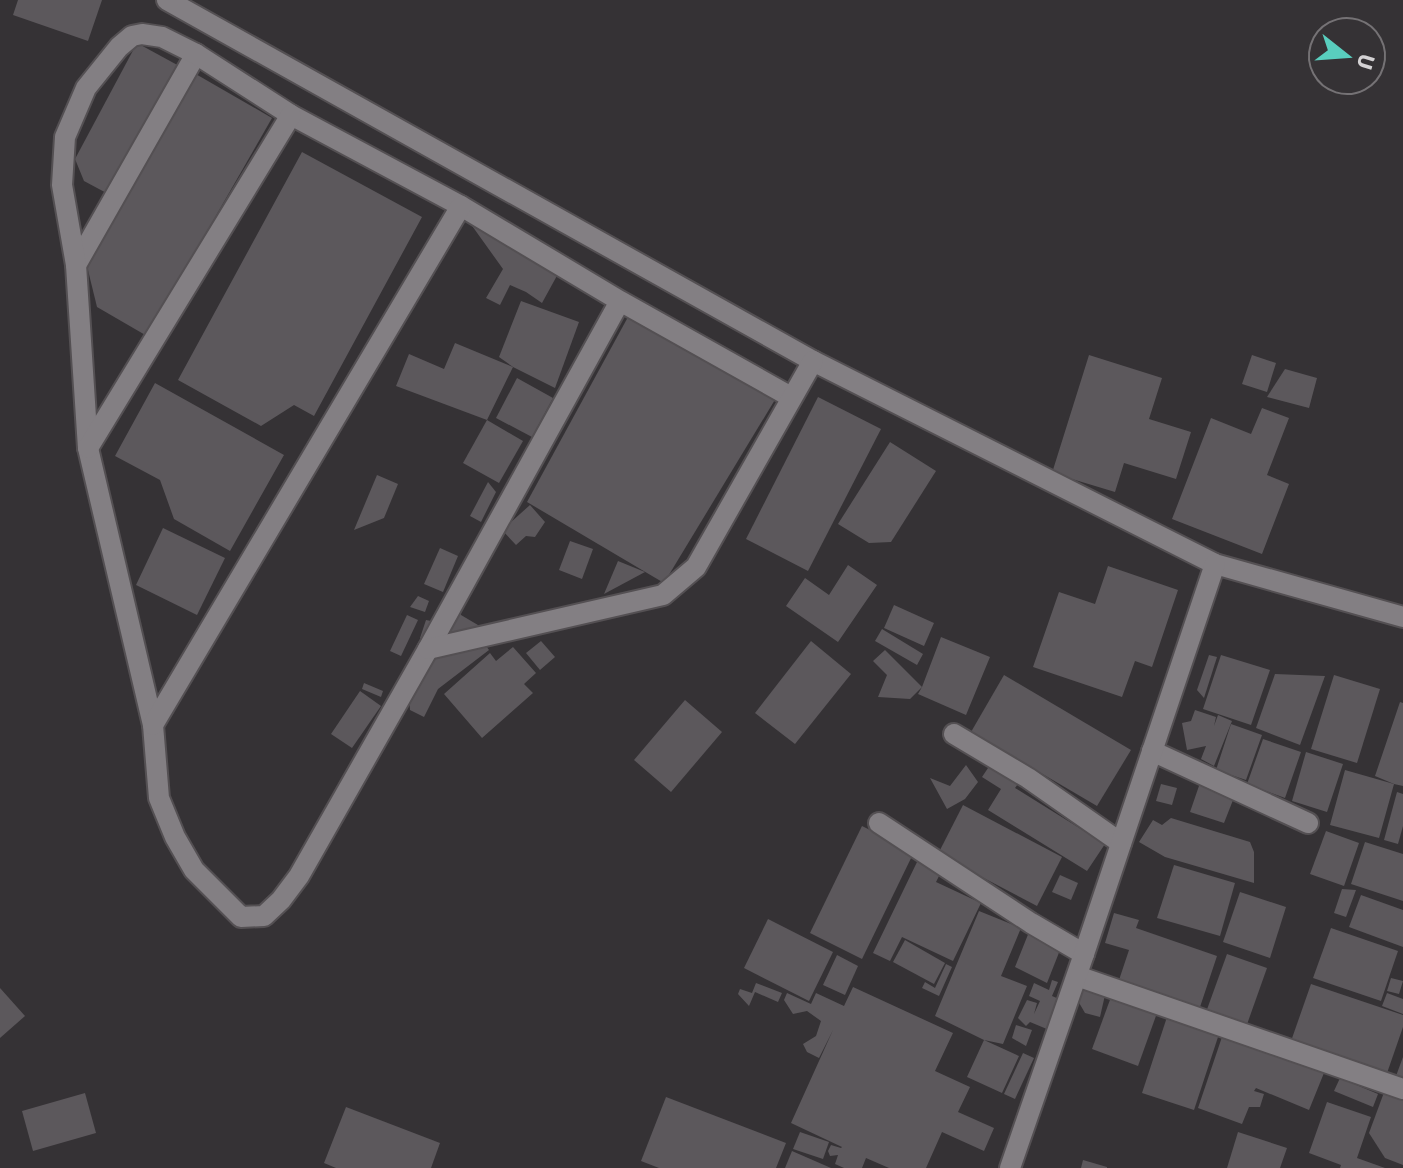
<svg xmlns="http://www.w3.org/2000/svg" width="1403" height="1168" font-family="Signika,sans-serif">
<rect width="100%" height="100%" fill="#353235"/>
<g fill="#5c585c">
<polygon points="18,0 102,0 88,41 13,15"/>
<polygon points="137,43 181,67 112,196 84,181 75,159"/>
<polygon points="194,73 272,118 147,336 97,307 86,262"/>
<polygon points="302,152 422,217 314,416 294,405 261,426 178,380"/>
<polygon points="465,216 559,272 542,303 526,292 510,285 500,305 486,298 503,269"/>
<polygon points="521,301 579,322 555,388 513,367 499,357"/>
<polygon points="628,317 776,398 664,583 527,502"/>
<polygon points="455,343 513,367 487,420 396,386 409,354 444,369"/>
<polygon points="1089,355 1162,378 1149,419 1191,432 1176,479 1124,463 1115,492 1052,473"/>
<polygon points="1252,355 1276,363 1267,392 1242,384"/>
<polygon points="1285,369 1317,378 1309,408 1267,397"/>
<polygon points="517,378 553,398 532,437 496,418"/>
<polygon points="155,383 284,455 230,551 174,519 160,480 115,456"/>
<polygon points="818,397 881,429 808,571 746,539"/>
<polygon points="1262,408 1289,418 1267,475 1289,484 1262,554 1172,519 1211,418 1251,434"/>
<polygon points="487,420 523,441 499,483 463,463"/>
<polygon points="890,442 936,471 891,542 869,543 838,524"/>
<polygon points="377,475 398,484 384,518 354,530"/>
<polygon points="488,482 496,492 481,522 470,516"/>
<polygon points="530,505 545,522 535,537 526,536 516,545 502,530"/>
<polygon points="163,528 225,558 197,615 136,585"/>
<polygon points="570,541 593,549 582,579 559,570"/>
<polygon points="440,548 458,556 443,592 424,584"/>
<polygon points="618,561 645,572 604,594"/>
<polygon points="848,565 877,585 838,642 786,606 805,578 829,595"/>
<polygon points="1108,566 1178,590 1152,667 1135,661 1122,697 1033,667 1059,592 1095,604"/>
<polygon points="418,596 429,601 425,612 410,607"/>
<polygon points="460,601 461,615 483,628 438,641"/>
<polygon points="894,605 934,623 924,646 884,628"/>
<polygon points="407,615 418,620 401,656 390,651"/>
<polygon points="426,620 431,621 425,639 420,638"/>
<polygon points="882,629 923,654 917,665 875,641"/>
<polygon points="941,637 990,657 966,715 918,694 922,687 910,699 878,697 887,675 873,661 885,650 922,687"/>
<polygon points="481,639 489,650 438,689 424,717 410,710 409,694 431,654"/>
<polygon points="541,641 555,657 540,670 526,653"/>
<polygon points="811,641 851,674 795,744 755,713"/>
<polygon points="513,647 536,673 524,684 533,693 482,738 444,694 490,653 496,661"/>
<polygon points="1209,655 1217,657 1204,698 1197,690"/>
<polygon points="1221,655 1270,670 1251,725 1203,709"/>
<polygon points="1275,674 1325,676 1300,745 1256,728"/>
<polygon points="1004,675 1131,750 1097,806 971,732"/>
<polygon points="1334,675 1380,689 1357,763 1311,749"/>
<polygon points="364,683 383,691 381,697 362,689"/>
<polygon points="360,691 381,706 352,748 331,734"/>
<polygon points="685,700 722,732 671,792 634,760"/>
<polygon points="1400,702 1403,703 1403,786 1394,784 1379,838 1330,825 1345,770 1394,784 1375,776"/>
<polygon points="1195,710 1216,717 1214,726 1218,715 1232,721 1214,766 1201,759 1206,746 1187,750 1182,723 1191,721"/>
<polygon points="1231,724 1262,735 1246,780 1216,770"/>
<polygon points="1263,739 1301,752 1285,798 1247,784"/>
<polygon points="1306,752 1343,764 1327,812 1292,801"/>
<polygon points="994,759 1023,777 1015,788 1105,844 1087,871 988,810 1001,789 982,777"/>
<polygon points="966,765 978,782 965,799 947,809 930,778 950,786"/>
<polygon points="1200,783 1235,795 1224,823 1190,812"/>
<polygon points="1161,784 1177,788 1172,805 1156,801"/>
<polygon points="1397,792 1403,794 1403,826 1398,844 1384,840"/>
<polygon points="963,805 1062,857 1037,906 938,854"/>
<polygon points="1171,818 1250,842 1254,852 1254,883 1165,857 1139,842 1153,820 1162,825"/>
<polygon points="862,826 914,852 862,959 810,933"/>
<polygon points="1326,831 1359,843 1344,886 1310,874"/>
<polygon points="1365,842 1403,854 1403,901 1351,884"/>
<polygon points="918,860 941,872 936,882 981,903 953,961 902,937 890,961 873,953"/>
<polygon points="1174,865 1235,883 1220,936 1157,918"/>
<polygon points="1060,875 1078,883 1071,900 1052,892"/>
<polygon points="1342,889 1356,890 1346,917 1334,913"/>
<polygon points="1240,892 1286,907 1270,958 1223,942"/>
<polygon points="1361,895 1403,910 1403,947 1349,927"/>
<polygon points="979,911 1021,928 1001,976 1027,986 1003,1044 984,1040 1019,1056 1002,1093 967,1077 984,1040 935,1016"/>
<polygon points="1114,913 1139,920 1136,928 1217,956 1197,1016 1116,989 1129,950 1105,943"/>
<polygon points="768,919 833,952 809,1001 744,968"/>
<polygon points="1331,928 1398,951 1381,1001 1313,978"/>
<polygon points="1029,932 1062,945 1047,983 1015,967"/>
<polygon points="905,940 945,963 934,984 893,962"/>
<polygon points="1227,954 1267,968 1245,1030 1205,1015"/>
<polygon points="837,955 858,966 845,995 823,985"/>
<polygon points="946,964 952,967 939,996 922,988 925,982 935,988"/>
<polygon points="1391,978 1403,981 1399,994 1387,991"/>
<polygon points="1052,980 1058,982 1052,996 1066,1002 1054,1032 1030,1022 1026,1026 1018,1018 1027,1000 1037,1003 1034,1014 1040,1001 1029,996 1034,983 1049,990"/>
<polygon points="756,983 782,993 778,1002 755,992 749,1006 738,994 740,989 752,993"/>
<polygon points="1085,984 1105,995 1100,1017 1085,1013 1078,1001"/>
<polygon points="1311,984 1403,1015 1403,1027 1386,1076 1290,1044"/>
<polygon points="853,987 953,1033 935,1071 970,1087 958,1112 994,1128 984,1151 942,1132 926,1168 889,1168 866,1158 862,1168 844,1168 835,1164 838,1155 830,1156 828,1151 831,1145 841,1148 842,1147 791,1123 833,1030 819,1058 807,1052 803,1044 816,1036 821,1021 807,1011 793,1014 784,1000 787,993 811,1004 816,993 844,1006"/>
<polygon points="0,988 25,1016 0,1038"/>
<polygon points="1387,993 1403,999 1403,1014 1382,1006"/>
<polygon points="1111,997 1157,1013 1138,1066 1092,1049"/>
<polygon points="1167,1017 1219,1034 1194,1110 1142,1093"/>
<polygon points="1016,1025 1032,1030 1026,1046 1012,1038"/>
<polygon points="1223,1034 1326,1068 1309,1110 1256,1088 1254,1091 1264,1094 1260,1107 1249,1107 1242,1124 1198,1108"/>
<polygon points="1023,1053 1034,1058 1015,1099 1004,1094"/>
<polygon points="1403,1057 1403,1079 1396,1076"/>
<polygon points="1340,1078 1378,1094 1373,1107 1334,1091"/>
<polygon points="1386,1087 1403,1093 1403,1165 1385,1158 1369,1133"/>
<polygon points="85,1093 96,1133 33,1151 22,1111"/>
<polygon points="666,1097 786,1143 776,1168 659,1168 641,1161"/>
<polygon points="1327,1102 1371,1117 1357,1158 1385,1168 1340,1168 1341,1165 1309,1153"/>
<polygon points="346,1107 440,1143 431,1168 336,1168 324,1163"/>
<polygon points="800,1132 829,1142 823,1159 793,1149"/>
<polygon points="1238,1132 1287,1148 1280,1168 1227,1168"/>
<polygon points="792,1151 831,1168 785,1168"/>
<polygon points="1083,1160 1107,1167 1107,1168 1081,1168"/>
</g>
<g fill="none" stroke-linecap="round" stroke-linejoin="round">
<defs>
<g id="minor">
<polyline points="167,0 813,361 1215,564 1403,617"/>
<polyline points="76,265 196,54"/>
<polyline points="620,301 428,649 299,876 281,900 264,916 241,917 194,870 175,837 159,798 153,725 88,448 76,265 62,185 65,137 86,88 119,47 132,36 142,34 162,37 196,54 291,115 461,206 620,301 791,397"/>
<polyline points="88,448 291,115"/>
<polyline points="428,649 663,595 696,567 813,361"/>
<polyline points="153,725 461,206"/>
<polyline points="954,734 1028,778 1121,843"/>
<polyline points="1152,751 1308,823"/>
<polyline points="879,823 1031,923 1084,954"/>
<polyline points="1077,976 1403,1089"/>
<polyline points="1010,1168 1084,954 1215,564"/>
</g>
</defs>
<use href="#minor" stroke="#545053" stroke-width="24"/>
<use href="#minor" stroke="#837f83" stroke-width="20"/>
</g>
<g transform="translate(1347 56) rotate(107)"><circle r="38" fill="#353235" stroke="#757275" stroke-width="2"/>
<path d="M0-6L14 30L0 20L-14 30Z" fill="#59cebe"/>
<text y="-12" font-size="22" font-weight="bold" text-anchor="middle" fill="#d4d2d4">U</text>
</g>
</svg>
